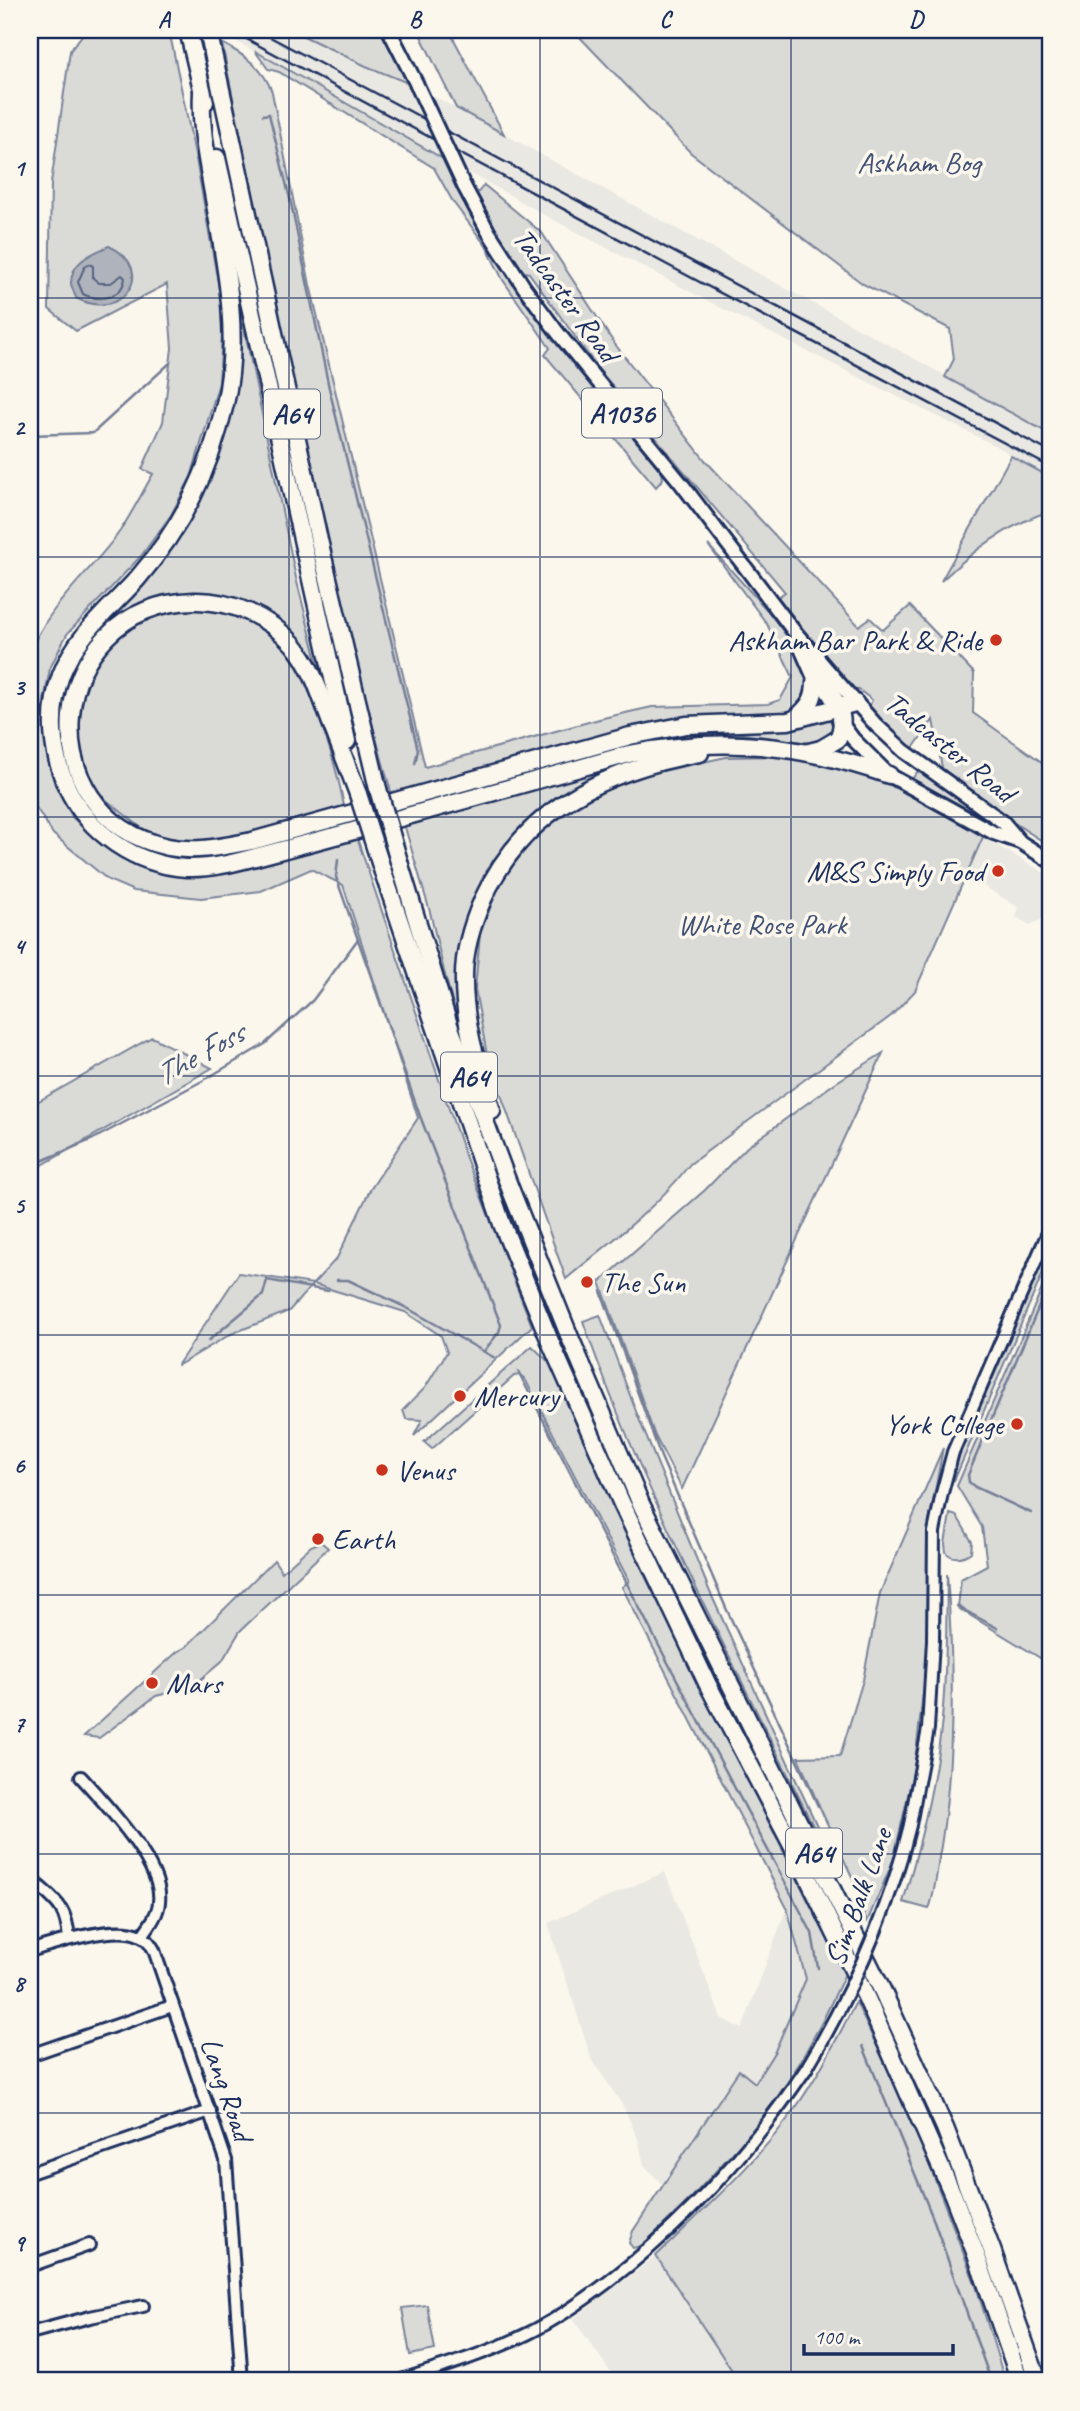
<svg xmlns="http://www.w3.org/2000/svg" width="1080" height="2411" font-family="Caveat,sans-serif">
<rect width="100%" height="100%" fill="#fbf7ec"/>
<filter id="ink" filterUnits="userSpaceOnUse"><feTurbulence type="fractalNoise" baseFrequency=".0143" numOctaves="2"/><feDisplacementMap in="SourceGraphic" scale="14" xChannelSelector="R" yChannelSelector="G"/><feConvolveMatrix kernelMatrix="1 2 1 2 8 2 1 2 1" color-interpolation-filters="sRGB"/></filter>
<g filter="url(#ink)">
<g fill="#eae8e2">
<polygon points="216,30 291,30 366,66 408,83 456,108 1050,433 1050,477 994,445 723,309 550,218"/>
<polygon points="983,837 1050,876 1050,915 1030,925 1016,917 1019,908 966,875"/>
<polygon points="665,1872 721,2018 742,2029 787,1907 806,1979 775,2051 754,2084 738,2070 663,2185 644,2165 638,2139 623,2106 591,2058 548,1923"/>
<polygon points="656,2256 668,2277 739,2381 617,2381 573,2319"/>
</g>
<g fill="#dadad7" stroke="#7a849a" stroke-width="2">
<path d="M86,30H169L196,159L221,300L222,334L219,383L191,477L171,515L141,556L67,634L50,668L43,706L46,749L55,785L73,818L105,846L135,865L171,873L357,838L464,1153L532,1326L414,1436L422,1420L406,1419L403,1410L425,1388L447,1352L441,1336L405,1312L313,1284L289,1311L231,1334L177,1366L239,1273L313,1284L337,1258L370,1190L418,1118L343,885L311,869L261,891L201,898L134,891L108,880L53,834L30,798V653C48,604 91,572 120,531C132,513 142,493 153,474L142,469L163,422L172,348L167,284L76,331L49,309L51,183L70,51Z"/>
<polygon points="291,30 380,30 408,83 366,66"/>
<polygon points="418,30 449,30 504,134 456,108"/>
<polygon points="573,30 1050,30 1050,434 945,377 954,359 950,329 863,284 691,153"/>
<path d="M222,43C244,55 264,68 272,92L310,285L425,767L603,718L652,707L768,704L780,700L793,677L767,624L708,545L767,610L797,650L807,669L810,686L801,706L790,712L768,715L661,721L392,795C357,674 330,551 303,428C275,300 247,172 222,43Z"/>
<polygon points="255,51 445,160 469,211 490,244 487,247 562,348 662,472 663,479 656,487 545,355 550,348 503,280 486,246 453,202 434,168 279,72 268,69"/>
<polygon points="484,185 542,233 614,343 705,460 859,626 870,618 883,630 910,606 974,673 973,713 1050,768 1050,846 997,812 943,773 933,720 911,751 869,707 872,700 859,690 849,688 778,597 785,592 599,370 529,273 521,271 494,230 476,195"/>
<polygon points="237,294 296,578 321,676 238,600 208,593 178,593 149,600 124,613 98,632 192,513 236,339"/>
<path d="M1011,456L1050,477V511C1007,525 974,550 941,581Z"/>
<path d="M180,608C207,609 235,610 258,624C266,629 277,638 283,645C310,679 336,762 344,806L228,838L203,841L168,840L143,829L100,795L87,771L80,743V709L89,674L110,644L136,622Z"/>
<polygon points="829,716 833,727 826,737 810,743 743,734 662,739 673,735"/>
<path d="M794,756L849,768L904,789L983,837L915,991L891,1016L690,1164C655,1210 610,1242 566,1279L487,1055L475,989L480,934L500,883L526,847L551,819L598,792L653,773L726,757Z"/>
<polygon points="611,765 613,771 528,824 474,906 464,1046 444,971 430,912 404,824"/>
<polygon points="918,771 965,801 1006,832 912,779"/>
<polygon points="152,1037 212,1068 30,1172 30,1106"/>
<polygon points="883,1053 682,1489 655,1436 600,1282 705,1190 747,1147 835,1083"/>
<polygon points="1050,1256 954,1481 955,1467 962,1448 1040,1267"/>
<polygon points="1050,1270 1050,1664 958,1608 961,1579 987,1565 982,1527 957,1486"/>
<path d="M600,1315L637,1414L710,1592L817,1826L814,1828C733,1661 644,1496 583,1321Z"/>
<polygon points="532,1346 551,1364 578,1428 647,1580 845,1974 822,2022 799,2064 761,2122 692,2197 642,2246 633,2248 629,2243 633,2231 739,2070 755,2083 775,2051 806,1979 787,1908 622,1587 629,1581 525,1379 520,1375 514,1376 432,1449 424,1442"/>
<path d="M943,1448L929,1523L926,1669L914,1769L893,1861L867,1922C860,1909 860,1894 854,1881C835,1840 815,1799 798,1757L840,1756L863,1680L880,1593Z"/>
<path d="M950,1514L957,1516L972,1542L971,1552C963,1558 952,1560 946,1552L945,1544Z"/>
<polygon points="321,1542 328,1548 240,1631 222,1661 192,1687 156,1696 99,1738 84,1736 177,1652 186,1647 274,1560 282,1572 311,1546"/>
<path d="M947,1574C954,1665 955,1756 941,1846C937,1867 936,1890 929,1909L903,1902C921,1842 936,1781 942,1719C947,1671 946,1622 947,1574Z"/>
<path d="M856,2002L913,2123L976,2286L1005,2381H739L656,2256C699,2214 745,2173 782,2126C812,2089 834,2044 856,2002Z"/>
<polygon points="427,2305 435,2350 410,2355 402,2308"/>
</g>
<path fill="#afb3bb" stroke="#747e96" stroke-width="2" d="M109,246C159,269 123,323 76,298C75,294 71,287 71,283C71,261 93,253 109,246Z"/>
<g fill="none" stroke-linecap="round" stroke-linejoin="round">
<path stroke="#566483" stroke-width="2" d="M89,264L93,266V278L99,283H111L122,275L125,278C122,299 98,302 83,294L78,282L85,266Z"/>
<g stroke="#747e96" stroke-width="2.5">
<polyline points="263,115 269,114 290,199 329,388 418,750 415,764"/>
<polyline points="30,435 93,433 170,363"/>
<polyline points="338,860 336,877 420,1116 501,1325 499,1332 485,1350"/>
<polyline points="30,1166 93,1139 204,1080 265,1044 313,1000 358,939"/>
<polyline points="337,1280 348,1280 407,1308 495,1358"/>
<polyline points="601,1291 661,1457 726,1608 818,1806"/>
<polyline points="208,1341 263,1295 267,1280 328,1291"/>
<polyline points="518,1371 658,1644 802,1914 812,1933 818,1968"/>
<polyline points="1031,1513 975,1487 969,1482 968,1475 1050,1280"/>
<polyline points="957,1606 997,1628"/>
<polyline points="863,2046 934,2221 991,2381"/>
</g>
<defs>
<g id="minor">
<path d="M81,1777C105,1804 164,1865 159,1902C158,1915 149,1926 142,1936"/>
<polyline points="910,1825 928,1729 933,1640 934,1532 942,1493 953,1452 1050,1228"/>
<path d="M30,1878C54,1901 66,1903 69,1939"/>
<path d="M30,1951C54,1943 116,1924 139,1935C147,1938 150,1943 154,1950L226,2160L242,2381"/>
<polyline points="30,2055 172,2006"/>
<polyline points="30,2173 210,2111"/>
<polyline points="30,2266 89,2245"/>
<polyline points="30,2333 90,2317 143,2306"/>
<path d="M398,2381C442,2367 486,2354 527,2334C556,2320 583,2301 608,2282C686,2222 751,2150 806,2069"/>
</g>
<g id="major">
<polyline points="389,30 416,83"/>
<polyline points="464,186 488,231 524,287 558,333 681,483 793,630 844,689 876,725 904,751 1003,822 1020,842"/>
<polyline points="796,637 818,687"/>
<polyline points="839,720 853,739 889,775 994,833 1020,842 1050,861"/>
</g>
<g id="highway">
<polyline points="188,30 205,102"/>
<polyline points="208,30 319,540 378,789"/>
<path d="M202,92C200,127 207,158 213,193C225,261 241,335 225,404C209,472 183,526 137,579C110,609 76,635 61,675C48,712 51,752 67,787C88,833 136,865 186,868C214,869 240,861 267,854C293,847 320,840 346,833C440,807 535,781 629,754C724,736 798,744 889,775"/>
<polyline points="217,158 347,741"/>
<path d="M796,718C809,707 815,699 815,682"/>
<path d="M809,752L821,749L838,739C850,712 831,699 821,676C819,669 817,661 815,654"/>
<path d="M358,794C348,768 338,741 328,715C319,690 311,665 293,644C269,617 231,600 194,601C44,605 25,816 168,847C196,853 225,846 252,841L630,736L686,725L788,721L855,703"/>
<polyline points="400,865 449,1025 510,1188 569,1335 641,1504 883,1992 945,2128 992,2250 1038,2381"/>
<polyline points="383,872 502,1224 552,1346 622,1504 708,1685 796,1853 867,1999 953,2195 977,2257 1020,2381"/>
<path d="M492,1111C478,1067 463,1023 464,976C464,950 473,922 483,899C524,808 606,770 700,753"/>
</g>
</defs>
<use href="#minor" stroke="#1b2f5e" stroke-width="16"/>
<use href="#major" stroke="#1b2f5e" stroke-width="18"/>
<use href="#highway" stroke="#1b2f5e" stroke-width="21"/>
<use href="#minor" stroke="#fbf7ec" stroke-width="10"/>
<use href="#major" stroke="#fbf7ec" stroke-width="12"/>
<use href="#highway" stroke="#fbf7ec" stroke-width="16"/>
<g stroke="#1b2f5e" stroke-width="2.5">
<polyline points="230,30 675,269 1050,467"/>
<polyline points="257,30 1050,452"/>
</g>
<defs>
<path id="minor-bridge" d="M806,2069C852,1992 889,1912 910,1825"/>
<polyline id="major-bridge" points="416,83 464,186"/>
<g id="highway-bridge">
<polyline points="378,789 400,865"/>
<polyline points="358,794 383,872"/>
</g>
</defs>
<use href="#minor-bridge" stroke="#1b2f5e" stroke-width="16" stroke-linecap="butt"/>
<use href="#major-bridge" stroke="#1b2f5e" stroke-width="18" stroke-linecap="butt"/>
<use href="#highway-bridge" stroke="#1b2f5e" stroke-width="21" stroke-linecap="butt"/>
<use href="#minor-bridge" stroke="#fbf7ec" stroke-width="10"/>
<use href="#major-bridge" stroke="#fbf7ec" stroke-width="12"/>
<use href="#highway-bridge" stroke="#fbf7ec" stroke-width="16"/>
</g>
</g>
<path fill="none" stroke="#1b2f5e" stroke-width="2" stroke-opacity="0.55" d="M289,30V2381M540,30V2381M791,30V2381M30,298H1050M30,557H1050M30,817H1050M30,1076H1050M30,1335H1050M30,1595H1050M30,1854H1050M30,2113H1050"/>
<g fill="#c8321e" stroke="#fbf7ec" stroke-width="2.5">
<circle cx="996" cy="640" r="7"/>
<circle cx="998" cy="871" r="7"/>
<circle cx="587" cy="1282" r="7"/>
<circle cx="460" cy="1396" r="7"/>
<circle cx="1017" cy="1424" r="7"/>
<circle cx="382" cy="1470" r="7"/>
<circle cx="318" cy="1539" r="7"/>
<circle cx="152" cy="1683" r="7"/>
</g>
<g text-anchor="middle" dominant-baseline="central" stroke-width="7" stroke-linejoin="round" paint-order="stroke">
<g fill="#fbf7ec" stroke="#5e6b89" stroke-width="2">
<rect x="582" y="388.5" width="80" height="49" rx="5"/>
<rect x="264" y="389.5" width="56" height="49" rx="5"/>
<rect x="441" y="1052.5" width="56" height="49" rx="5"/>
<rect x="786" y="1828.5" width="56" height="49" rx="5"/>
</g>
<g font-size="28" font-weight="bold" fill="#1b2f5e">
<text x="622" y="413">A1036</text>
<text x="292" y="414">A64</text>
<text x="469" y="1077">A64</text>
<text x="814" y="1853">A64</text>
</g>
<g font-size="30" fill="#415176" stroke="#fbf7ec">
<text x="919" y="162">Askham Bog</text>
<text x="762" y="924">White Rose Park</text>
</g>
<g font-size="30" fill="#1b2f5e" stroke="#fbf7ec">
<text transform="translate(566 295) rotate(54)">Tadcaster Road</text>
<text transform="translate(950 747) rotate(39)">Tadcaster Road</text>
<text transform="translate(858 1897) rotate(-70)">Sim Balk Lane</text>
<text transform="translate(227 2089) rotate(71)">Lang Road</text>
</g>
<g font-size="30" fill="#1b2f5e" stroke="#fbf7ec" text-anchor="start">
<text x="982" y="640" text-anchor="end">Askham Bar Park &amp; Ride</text>
<text x="984" y="871" text-anchor="end">M&amp;S Simply Food</text>
<text x="601" y="1282">The Sun</text>
<text x="474" y="1396">Mercury</text>
<text x="1003" y="1424" text-anchor="end">York College</text>
<text x="396" y="1470">Venus</text>
<text x="332" y="1539">Earth</text>
<text x="166" y="1683">Mars</text>
</g>
<g font-size="32" font-style="italic" fill="#47577a" stroke="#fbf7ec">
<text transform="translate(199 1054) rotate(-29)">The Foss</text>
</g>
</g>
<rect width="1080" height="2411" fill="none" stroke="#fbf7ec" stroke-width="77"/>
<path d="M804 2344v10h149v-10" fill="none" stroke="#1b2f5e" stroke-width="3.5"/>
<text x="814" y="2344" font-size="21" fill="#1b2f5e" stroke="#fbf7ec" stroke-width="5" paint-order="stroke">100 m</text>
<rect x="38" y="38" width="1004" height="2334" fill="none" stroke="#1b2f5e" stroke-width="2.5"/>
<g font-size="23" text-anchor="middle" font-weight="bold" fill="#1b2f5e">
<text x="164" y="27">A</text>
<text x="415" y="27">B</text>
<text x="665" y="27">C</text>
<text x="916" y="27">D</text>
<text x="19" y="176">1</text>
<text x="19" y="435">2</text>
<text x="19" y="695">3</text>
<text x="19" y="954">4</text>
<text x="19" y="1213">5</text>
<text x="19" y="1473">6</text>
<text x="19" y="1732">7</text>
<text x="19" y="1991">8</text>
<text x="19" y="2251">9</text>
</g>
</svg>
